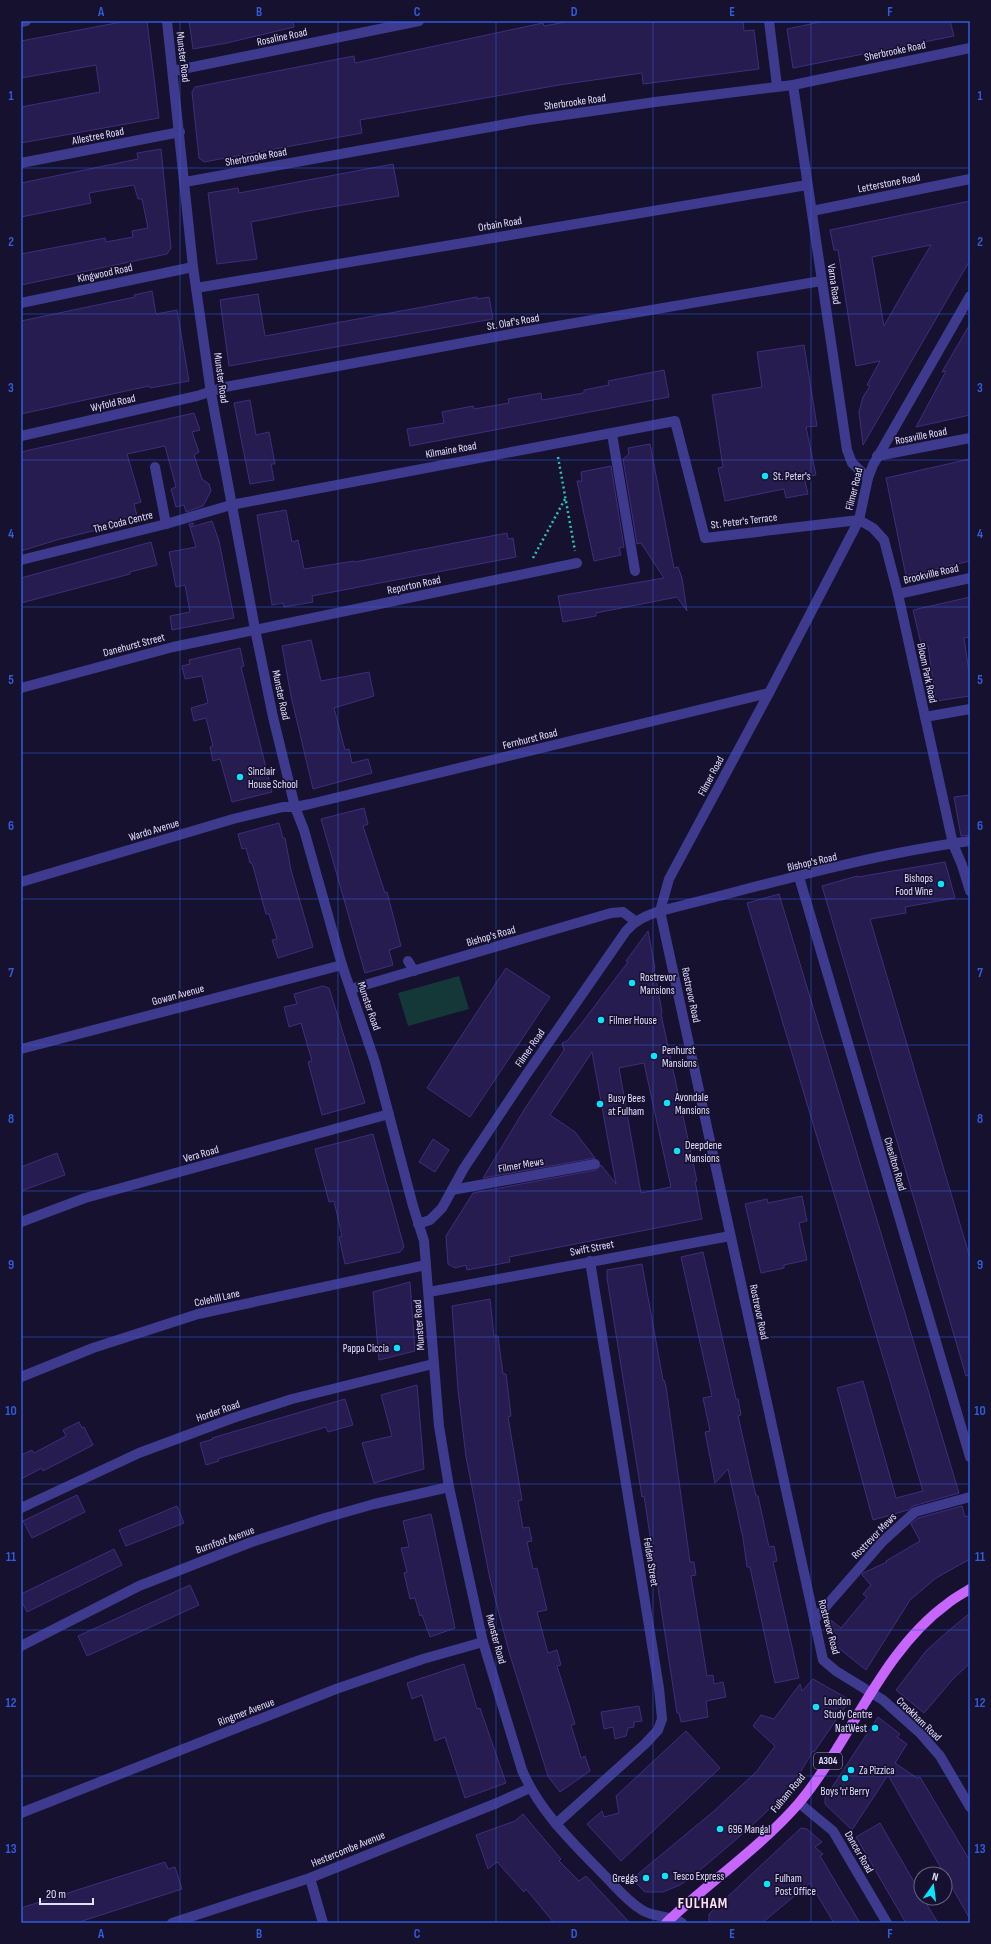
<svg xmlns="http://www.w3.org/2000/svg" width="991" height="1944" font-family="'Sofia Sans Condensed',sans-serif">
<rect width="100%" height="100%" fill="#16112e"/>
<polygon fill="#143837" points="459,976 469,1009 408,1026 398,993"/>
<g fill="#271c4f" stroke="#3e2e7c" fill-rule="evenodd">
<polygon points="127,21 147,21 159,118 21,143 21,107 100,92 96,65 21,78 21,41"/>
<polygon points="189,21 293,21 294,27 227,43 193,49"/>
<polygon points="571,21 743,21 744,31 754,30 759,69 643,84 642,73 559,85 360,120 362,133 204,162 199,158 192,92 195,87 354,56 355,63 543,23 544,26"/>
<polygon points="825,21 950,21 954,36 793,68 787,29"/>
<polygon points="161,149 171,248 167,254 21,285 21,254 105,238 106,242 133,237 132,231 148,228 142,199 138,199 134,185 89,193 91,203 21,217 21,183 138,159 137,153"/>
<polygon points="393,164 399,196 313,210 251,222 257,259 217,264 208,193 238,188 239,193"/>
<path d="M970,201V260L863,445L859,412L863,397L870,386L867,385L880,361L856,366L838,250H834L830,230ZM931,245L909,282L884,326L872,257Z"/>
<polygon points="152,291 156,314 177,310 189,381 150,388 149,386 21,414 21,321 135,297 134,295"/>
<polygon points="258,294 265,336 477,297 477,299 489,297 493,319 229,366 220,300"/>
<polygon points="970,324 970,415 916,427 946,371 942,372"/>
<polygon points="804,345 817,426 806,427 816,475 804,477 808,494 786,498 784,489 725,501 718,468 723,467 712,395 762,387 757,352"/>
<polygon points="664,370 669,397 410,446 407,429 444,423 442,412 473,406 474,409 509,403 508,399 541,393 542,400 584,393 584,390 609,385 608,381"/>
<polygon points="250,400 256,435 269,432 275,464 271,464 274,480 250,484 234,403"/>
<polygon points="194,413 200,430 192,432 199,452 194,455 202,479 209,484 211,491 203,506 186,512 184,505 176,507 171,489 176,487 165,446 127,454 141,502 134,504 138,520 60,539 21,551 21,452"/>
<polygon points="650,444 674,568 678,567 682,578 687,611 677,597 596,613 596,616 563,622 558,596 664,578 641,543 637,544 623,459 629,454 628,448"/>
<polygon points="970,459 970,561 906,576 886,478"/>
<polygon points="611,466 624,547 619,548 621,555 594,561 577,481 582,481 581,472"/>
<polygon points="286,510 292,542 298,540 304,569 354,561 355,562 507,533 508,539 513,538 516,557 312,596 313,602 284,607 283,603 272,605 257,515"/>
<polygon points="212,521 219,541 234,618 172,630 170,616 190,612 185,585 176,587 169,552 196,547 189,524 194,523 191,527"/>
<polygon points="151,542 157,565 130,572 130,574 21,603 21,578"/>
<polygon points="970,597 970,637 964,638 970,679 970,696 936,701 928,646 922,648 913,610"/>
<polygon points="311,640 321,681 369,672 374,696 334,708 345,750 349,749 352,763 368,759 372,773 313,789 291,696 282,646"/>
<polygon points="240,648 244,666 241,667 272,792 232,802 220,759 213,761 210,747 213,746 206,718 194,721 191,708 208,703 202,676 185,679 182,666 190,664 189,660"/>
<polygon points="970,795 970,835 961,836 954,797"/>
<polygon points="364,808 368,824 363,826 385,893 387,892 401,946 389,950 393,965 365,973 321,819"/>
<polygon points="279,823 283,838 285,838 291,870 313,947 278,958 272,940 277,939 269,914 266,914 252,863 250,863 246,848 242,849 238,834"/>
<polygon points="945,862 955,898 905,907 906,913 870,919 970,1258 970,1375 966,1376 822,886 857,876 858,877"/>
<polygon points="779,894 959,1493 913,1506 908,1510 873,1520 837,1388 863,1381 896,1498 923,1491 747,903"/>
<path d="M648,931L655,968H654L662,1012L661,1014L697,1181H695L702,1219L509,1257L510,1262L467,1270L466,1265L455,1268L448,1264L446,1236L473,1193L596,1170L601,1165L616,1184L592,1052L550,1115L575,1132L595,1158L483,1178L524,1110L564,1050L562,1043L567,1041L581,1024L628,962L626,961ZM644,1063L671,1187L641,1193L619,1068Z"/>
<polygon points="506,968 550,997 470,1117 427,1088"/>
<polygon points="323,986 329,988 365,1103 322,1115 308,1062 312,1061 301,1023 289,1027 284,1007 297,1004 294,994"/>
<polygon points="373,1134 404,1247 400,1252 345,1264 339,1237 342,1236 334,1201 329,1202 315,1149"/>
<polygon points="433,1139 449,1150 435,1172 419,1162"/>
<polygon points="57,1153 65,1175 21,1191 21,1167"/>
<polygon points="802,1196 807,1221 799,1223 807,1260 784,1265 784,1268 761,1273 745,1204 767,1199 768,1203"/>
<polygon points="703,1252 736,1399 738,1399 741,1415 738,1416 756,1496 758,1496 769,1547 774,1546 777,1561 773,1562 799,1678 775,1683 750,1567 747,1567 743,1538 728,1469 715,1483 705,1432 710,1431 703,1398 712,1396 681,1257"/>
<polygon points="642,1264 663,1380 664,1380 666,1386 690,1562 694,1562 696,1575 691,1576 707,1676 713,1675 714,1684 723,1682 726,1697 706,1701 708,1717 681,1722 679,1713 677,1713 644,1496 642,1497 607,1278 607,1270"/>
<polygon points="410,1282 415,1351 379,1360 373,1292"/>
<polygon points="490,1299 494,1336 498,1336 503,1374 506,1374 511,1416 508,1417 522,1500 518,1501 523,1528 529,1527 532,1541 527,1542 533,1569 537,1568 547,1610 537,1612 548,1653 557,1650 561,1665 557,1666 575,1724 571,1725 581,1758 585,1756 590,1771 560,1792 548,1776 509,1652 490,1579 466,1457 458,1390 452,1306"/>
<polygon points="417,1385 424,1469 374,1483 362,1443 392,1436 381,1395"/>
<polygon points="345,1399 353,1425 328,1432 326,1427 218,1459 219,1461 206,1465 200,1443 213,1439 212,1438"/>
<polygon points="79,1422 82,1428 84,1427 93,1445 43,1471 42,1468 21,1479 21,1455 32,1450 34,1453 66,1436 63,1430"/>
<polygon points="77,1495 85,1512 32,1538 23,1521"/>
<polygon points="177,1506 184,1523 126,1546 119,1530"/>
<polygon points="962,1506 965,1517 970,1515 970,1559 936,1578 910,1600 866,1670 836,1646 831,1620 841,1628 867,1597 863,1594 871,1585 862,1575 863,1573 887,1562 886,1561 920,1541 911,1524 918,1518"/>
<polygon points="431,1514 455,1628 430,1637 422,1615 420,1616 415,1598 410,1599 404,1573 407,1572 401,1548 409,1547 403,1521"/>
<polygon points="114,1549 122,1565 27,1612 21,1600 21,1594"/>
<polygon points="190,1585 199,1605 87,1656 78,1636"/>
<polygon points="970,1613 970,1663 953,1679 924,1713 896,1690 926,1651 947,1632"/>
<polygon points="464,1664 477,1709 480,1708 506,1783 465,1798 445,1737 435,1741 422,1695 412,1699 407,1683"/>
<polygon points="813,1679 850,1700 814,1752 813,1751 794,1783 784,1795 746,1831 693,1876 680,1885 663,1892 645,1892 632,1879 714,1811 757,1771 775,1746 753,1726 761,1715 774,1719 800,1684 802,1691"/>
<polygon points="639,1706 642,1721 634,1722 634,1727 628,1728 626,1736 615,1739 613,1727 604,1729 601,1712"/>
<polygon points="878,1717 900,1734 897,1737 907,1744 895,1763 917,1778 920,1777 970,1861 970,1919 888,1775 852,1830 825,1804 825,1798"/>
<polygon points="686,1731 720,1768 621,1861 587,1824 602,1811 604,1817 619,1813 616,1796"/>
<polygon points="523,1814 561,1859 559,1861 579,1881 586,1876 630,1923 554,1923 526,1889 524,1892 497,1862 488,1869 476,1835 515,1821"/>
<polygon points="880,1823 921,1894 921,1898 923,1898 938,1923 906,1923 856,1837"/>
<polygon points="801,1828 807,1829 822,1842 815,1847 823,1854 820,1856 860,1923 834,1923 810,1883 762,1923 709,1923 709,1914"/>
<polygon points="165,1862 168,1869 175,1867 182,1889 76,1923 21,1923 21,1908"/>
</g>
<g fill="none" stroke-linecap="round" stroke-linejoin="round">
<g stroke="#2dc4bb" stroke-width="2.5" stroke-dasharray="2 3" stroke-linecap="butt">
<polyline points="558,457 575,551"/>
<polyline points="533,558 565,499"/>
</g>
<g stroke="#3e3b8e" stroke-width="10">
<path d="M167,21L193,267L211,393L255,629L273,717L295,807L304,830L342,965L375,1062L413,1206L424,1241L439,1426L449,1487L483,1642L522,1770C539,1811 573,1843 604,1875C616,1887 627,1901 642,1910C654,1918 670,1915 682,1923"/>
<polyline points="769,21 777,86"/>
<polyline points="21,22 26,21"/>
<polyline points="173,71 419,21"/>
<polyline points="793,85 847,450 852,463 868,478"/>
<polyline points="21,163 180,132"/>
<polyline points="185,182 529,120 655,102 793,85 970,48"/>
<polyline points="812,211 970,179"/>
<polyline points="196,288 807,185"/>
<polyline points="970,296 873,465 868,478 859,520 769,693 669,879 660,911 823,1660 836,1671 883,1700 920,1733 940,1756 970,1807"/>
<polyline points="21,303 193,267"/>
<polyline points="612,434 635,571"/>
<polyline points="21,436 197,396 225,387 516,333 821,281"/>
<polyline points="877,456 970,438"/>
<polyline points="155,467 166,524"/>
<polyline points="21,560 166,524 231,505 675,421 705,538 859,520 873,528 884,540 898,594 953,844 962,865 970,891"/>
<polyline points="898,594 970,578"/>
<polyline points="21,688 173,647 577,563"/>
<polyline points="925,717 970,709"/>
<polyline points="799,877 970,1457"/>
<polyline points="21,882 233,819 283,807 295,807 310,804 769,693"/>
<polyline points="408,961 414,971"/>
<polyline points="351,989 611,913 623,912 635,921"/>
<polyline points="21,1049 342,965"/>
<polyline points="452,1190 595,1164"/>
<polyline points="21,1222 85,1198 389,1114"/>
<path d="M418,1224L430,1220L442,1208L464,1168L526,1075L626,931C636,920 645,916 660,911C762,886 865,855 970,841"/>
<polyline points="429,1292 730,1236"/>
<polyline points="21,1377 93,1348 198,1314 426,1265"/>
<polyline points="21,1508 139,1453 233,1418 292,1399 433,1364"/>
<polyline points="814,1620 883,1541 915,1512 970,1497"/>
<polyline points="21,1646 139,1586 249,1543 325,1518 374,1504 449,1487"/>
<polyline points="799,1803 833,1831 887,1923"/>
<polyline points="21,1813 336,1689 423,1659 483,1642"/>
<polyline points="556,1824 645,1744 658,1730 662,1719 659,1688 590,1261"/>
<polyline points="310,1878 323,1923"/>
<polyline points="172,1923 310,1878 497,1803 530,1788"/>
</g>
<path stroke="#c665ff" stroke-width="10" d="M666,1923C708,1883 761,1847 799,1803C850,1742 881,1652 947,1604C954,1598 962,1594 970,1589"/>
</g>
<path fill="none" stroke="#315cdc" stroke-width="1" stroke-opacity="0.55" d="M180,21V1923M338,21V1923M496,21V1923M653,21V1923M811,21V1923M21,168H970M21,314H970M21,460H970M21,607H970M21,753H970M21,899H970M21,1045H970M21,1191H970M21,1337H970M21,1484H970M21,1630H970M21,1776H970"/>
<g fill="#0ae5ff" stroke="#16112e" stroke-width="1.5">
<circle cx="765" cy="476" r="4"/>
<circle cx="240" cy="777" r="4"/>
<circle cx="941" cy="884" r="4"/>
<circle cx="632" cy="983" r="4"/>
<circle cx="601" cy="1020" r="4"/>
<circle cx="654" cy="1056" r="4"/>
<circle cx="667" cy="1103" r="4"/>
<circle cx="600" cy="1104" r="4"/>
<circle cx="677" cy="1151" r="4"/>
<circle cx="397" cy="1348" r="4"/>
<circle cx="816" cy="1707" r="4"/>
<circle cx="875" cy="1728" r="4"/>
<circle cx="851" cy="1770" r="4"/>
<circle cx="845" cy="1778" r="4"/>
<circle cx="720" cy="1829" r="4"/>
<circle cx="665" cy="1876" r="4"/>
<circle cx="646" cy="1878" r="4"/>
<circle cx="767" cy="1884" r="4"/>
</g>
<g text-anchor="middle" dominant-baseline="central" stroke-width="3.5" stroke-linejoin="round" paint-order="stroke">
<rect fill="#16112e" stroke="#a5a0c0" stroke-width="1" x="814" y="1753" width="28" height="16" rx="3"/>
<g font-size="10" font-weight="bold" fill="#e2deff">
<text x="828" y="1761">A304</text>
</g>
<g font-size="11" fill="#e2deff" stroke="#16112e">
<text transform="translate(282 37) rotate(-12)">Rosaline Road</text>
<text transform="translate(895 51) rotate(-12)">Sherbrooke Road</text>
<text transform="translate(183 57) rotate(83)">Munster Road</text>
<text transform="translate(575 102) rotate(-8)">Sherbrooke Road</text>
<text transform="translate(98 136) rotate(-11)">Allestree Road</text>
<text transform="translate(256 157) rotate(-10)">Sherbrooke Road</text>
<text transform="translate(889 183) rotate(-11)">Letterstone Road</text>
<text transform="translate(500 224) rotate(-10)">Orbain Road</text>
<text transform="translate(105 273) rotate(-12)">Kingwood Road</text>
<text transform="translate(834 284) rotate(82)">Varna Road</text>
<text transform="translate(513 322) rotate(-10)">St. Olaf's Road</text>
<text transform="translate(221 378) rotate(82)">Munster Road</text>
<text transform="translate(113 403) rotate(-13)">Wyfold Road</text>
<text transform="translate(921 436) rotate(-11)">Rosaville Road</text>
<text transform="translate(451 450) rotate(-10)">Kilmaine Road</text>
<text transform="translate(854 489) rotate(-76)">Filmer Road</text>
<text transform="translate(744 521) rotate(-7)">St. Peter's Terrace</text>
<text transform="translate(123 522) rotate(-14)">The Coda Centre</text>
<text transform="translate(931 574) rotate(-13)">Brookville Road</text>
<text transform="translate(414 585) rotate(-12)">Reporton Road</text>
<text transform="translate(134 645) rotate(-15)">Danehurst Street</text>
<text transform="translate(927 673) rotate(78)">Bloom Park Road</text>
<text transform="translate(281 695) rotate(78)">Munster Road</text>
<text transform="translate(530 739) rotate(-14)">Fernhurst Road</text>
<text transform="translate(711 776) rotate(-62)">Filmer Road</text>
<text transform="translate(154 830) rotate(-17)">Wardo Avenue</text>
<text transform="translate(812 862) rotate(-13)">Bishop's Road</text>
<text transform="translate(491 936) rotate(-16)">Bishop's Road</text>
<text transform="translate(178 995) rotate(-15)">Gowan Avenue</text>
<text transform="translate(691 995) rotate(78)">Rostrevor Road</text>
<text transform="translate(369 1006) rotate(71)">Munster Road</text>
<text transform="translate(530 1048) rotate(-55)">Filmer Road</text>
<text transform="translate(201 1154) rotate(-16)">Vera Road</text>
<text transform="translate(895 1164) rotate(74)">Chesilton Road</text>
<text transform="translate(521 1165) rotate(-10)">Filmer Mews</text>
<text transform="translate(592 1248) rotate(-11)">Swift Street</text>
<text transform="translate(217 1298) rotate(-13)">Colehill Lane</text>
<text transform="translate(759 1312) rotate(78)">Rostrevor Road</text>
<text transform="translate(419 1325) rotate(-94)">Munster Road</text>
<text transform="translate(218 1411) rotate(-19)">Horder Road</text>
<text transform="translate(874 1536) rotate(-46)">Rostrevor Mews</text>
<text transform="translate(225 1540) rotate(-20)">Burnfoot Avenue</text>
<text transform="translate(651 1562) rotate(81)">Felden Street</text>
<text transform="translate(829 1627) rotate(75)">Rostrevor Road</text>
<text transform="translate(496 1639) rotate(75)">Munster Road</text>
<text transform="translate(246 1712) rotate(-21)">Ringmer Avenue</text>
<text transform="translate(919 1719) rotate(44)">Crookham Road</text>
<text transform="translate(788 1793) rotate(-50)">Fulham Road</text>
<text transform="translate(348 1849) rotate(-22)">Hestercombe Avenue</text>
<text transform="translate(859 1852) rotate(60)">Dancer Road</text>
</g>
<g font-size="11" fill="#e2deff" stroke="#16112e" text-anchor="start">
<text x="773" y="476">St. Peter's</text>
<text x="248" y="771">Sinclair<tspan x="248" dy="13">House School</tspan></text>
<text x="933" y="878" text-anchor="end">Bishops<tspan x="933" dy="13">Food Wine</tspan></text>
<text x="640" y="977">Rostrevor<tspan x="640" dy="13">Mansions</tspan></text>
<text x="609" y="1020">Filmer House</text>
<text x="662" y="1050">Penhurst<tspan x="662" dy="13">Mansions</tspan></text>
<text x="675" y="1097">Avondale<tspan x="675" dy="13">Mansions</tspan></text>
<text x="608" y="1098">Busy Bees<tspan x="608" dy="13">at Fulham</tspan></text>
<text x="685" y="1145">Deepdene<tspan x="685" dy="13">Mansions</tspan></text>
<text x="389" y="1348" text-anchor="end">Pappa Ciccia</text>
<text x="824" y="1701">London<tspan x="824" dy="13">Study Centre</tspan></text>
<text x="867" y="1728" text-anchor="end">NatWest</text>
<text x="859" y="1770">Za Pizzica</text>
<text x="845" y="1791" text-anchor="middle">Boys 'n' Berry</text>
<text x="728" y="1829">696 Mangal</text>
<text x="673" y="1876">Tesco Express</text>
<text x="638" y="1878" text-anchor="end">Greggs</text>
<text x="775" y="1878">Fulham<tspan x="775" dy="13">Post Office</tspan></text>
</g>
<g font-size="15" font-weight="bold" letter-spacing="1" fill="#ffe0f4" stroke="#16112e">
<text x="703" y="1903">FULHAM</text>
</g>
</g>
<rect width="991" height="1944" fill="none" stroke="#16112e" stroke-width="44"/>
<g transform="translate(933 1886) rotate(14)"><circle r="19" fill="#16112e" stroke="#686382"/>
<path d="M0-3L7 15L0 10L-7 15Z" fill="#0ae5ff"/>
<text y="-6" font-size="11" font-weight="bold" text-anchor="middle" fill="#e2deff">N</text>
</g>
<path d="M40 1898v6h53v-6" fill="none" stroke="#e2deff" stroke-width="2"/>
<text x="46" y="1898" font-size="12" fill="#e2deff" stroke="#16112e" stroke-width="3" paint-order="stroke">20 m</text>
<rect x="22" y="22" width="947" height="1900" fill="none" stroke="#315cdc" stroke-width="1.5"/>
<g font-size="13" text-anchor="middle" font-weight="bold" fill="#315cdc">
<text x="101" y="16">A</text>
<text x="259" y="16">B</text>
<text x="417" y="16">C</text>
<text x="574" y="16">D</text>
<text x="732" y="16">E</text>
<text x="890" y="16">F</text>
<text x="11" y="100">1</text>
<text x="980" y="100">1</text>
<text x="11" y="246">2</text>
<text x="980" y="246">2</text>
<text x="11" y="392">3</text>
<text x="980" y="392">3</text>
<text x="11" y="538">4</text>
<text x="980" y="538">4</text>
<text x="11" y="684">5</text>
<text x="980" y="684">5</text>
<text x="11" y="830">6</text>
<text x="980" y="830">6</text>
<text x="11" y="977">7</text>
<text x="980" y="977">7</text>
<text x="11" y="1123">8</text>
<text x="980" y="1123">8</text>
<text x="11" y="1269">9</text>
<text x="980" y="1269">9</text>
<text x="11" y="1415">10</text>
<text x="980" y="1415">10</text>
<text x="11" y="1561">11</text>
<text x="980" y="1561">11</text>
<text x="11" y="1707">12</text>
<text x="980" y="1707">12</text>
<text x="11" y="1853">13</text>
<text x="980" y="1853">13</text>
<text x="101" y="1938">A</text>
<text x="259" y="1938">B</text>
<text x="417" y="1938">C</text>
<text x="574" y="1938">D</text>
<text x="732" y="1938">E</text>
<text x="890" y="1938">F</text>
</g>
</svg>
